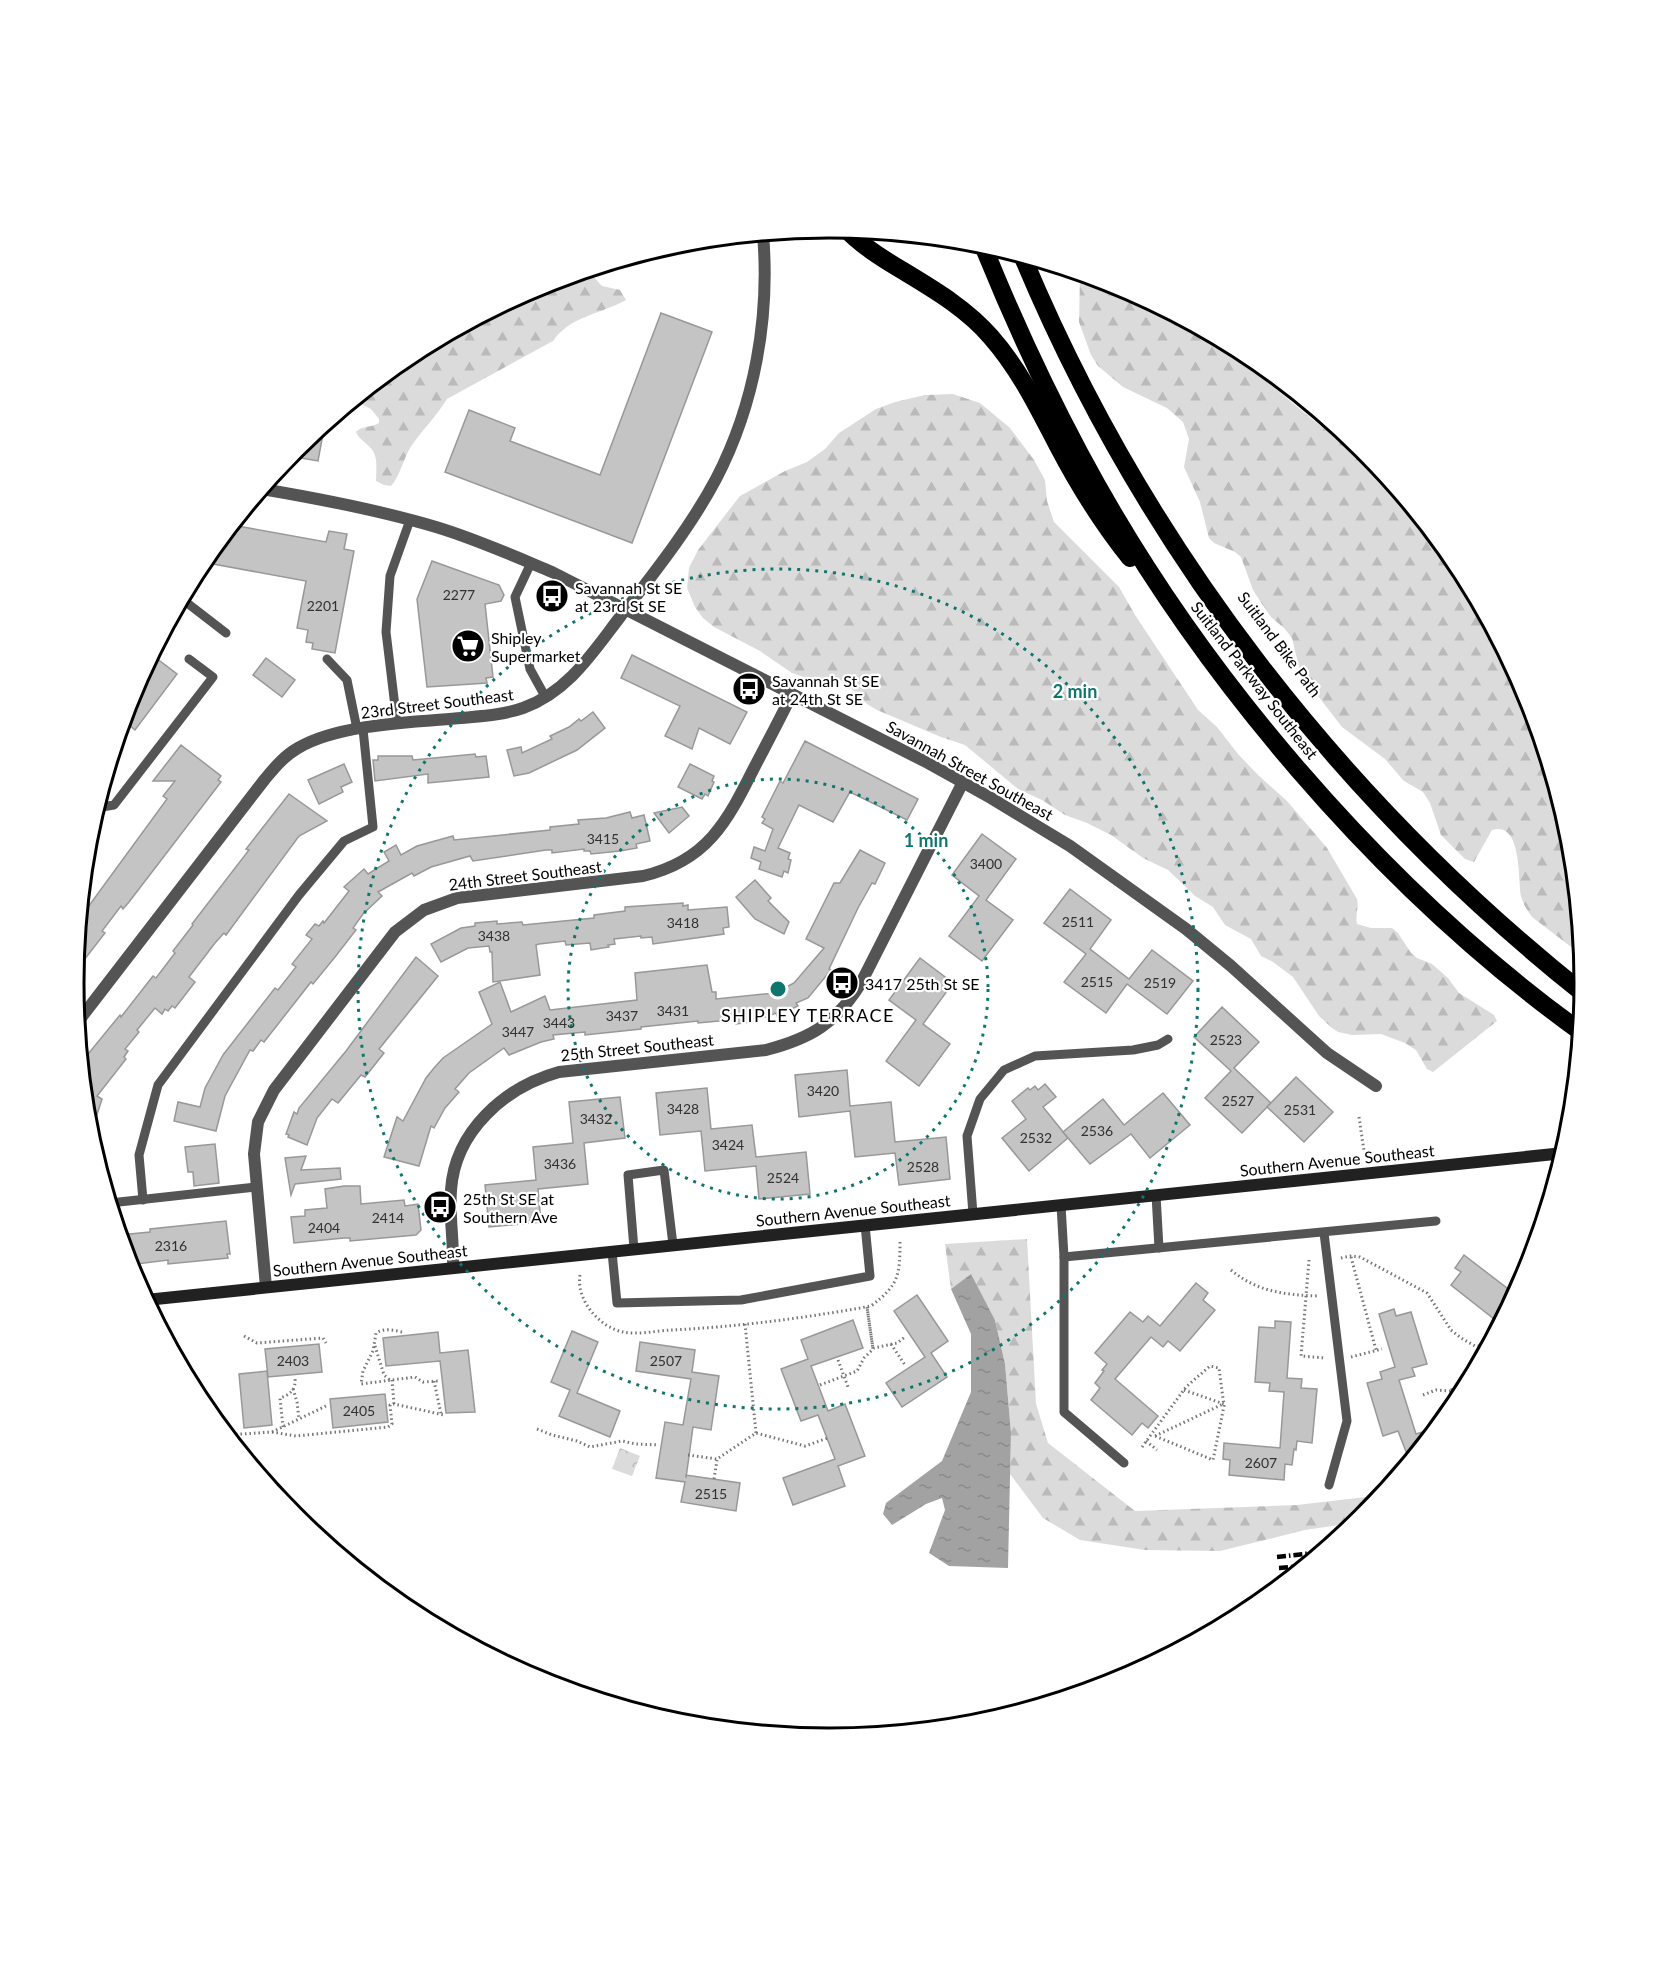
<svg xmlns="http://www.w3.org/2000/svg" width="1659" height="1966" font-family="Lato,sans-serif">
<defs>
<pattern id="forest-firs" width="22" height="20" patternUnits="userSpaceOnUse" patternTransform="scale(1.5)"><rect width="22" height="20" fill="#dbdbdb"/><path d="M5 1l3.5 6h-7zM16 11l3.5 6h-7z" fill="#bababa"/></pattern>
<pattern id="park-crowns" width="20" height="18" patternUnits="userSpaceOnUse" patternTransform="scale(1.5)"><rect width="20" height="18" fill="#dbdbdb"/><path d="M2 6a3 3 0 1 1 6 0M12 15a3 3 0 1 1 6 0" fill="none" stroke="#bababa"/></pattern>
<pattern id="water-ripples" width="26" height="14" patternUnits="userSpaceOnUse" patternTransform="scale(1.5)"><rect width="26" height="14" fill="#a2a2a2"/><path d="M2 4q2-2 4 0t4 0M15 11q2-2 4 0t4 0" fill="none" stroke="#8a8a8a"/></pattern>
</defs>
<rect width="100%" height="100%" fill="#fff"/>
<g fill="url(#forest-firs)">
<path d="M587,270L602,286L620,290L626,300C601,314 570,316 553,341L447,399C436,417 421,431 410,448C403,460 400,476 391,486L384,485L376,481C376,471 378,459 373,451C368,443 359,440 356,432C363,425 371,428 379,423V419L371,409L354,400L410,354L541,284Z"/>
<path d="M1080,273L1119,285L1247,353L1267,382L1395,487L1458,563L1528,694L1571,836L1583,956L1532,917C1527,910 1523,904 1521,896C1518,878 1522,821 1492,830L1474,862L1465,859L1441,835L1430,803L1423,792L1404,781L1385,759L1342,727L1308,683L1299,667L1292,638L1284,628L1271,617L1262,604L1253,590L1241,557L1235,552L1214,543L1209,538L1200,502L1184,467L1189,439L1183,422L1167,408L1123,387L1098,366L1091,355L1079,322Z"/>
<path d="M953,394L980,403L1010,428L1034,460L1045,480L1047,501L1054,522L1119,587L1135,615L1198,710L1217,727L1238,754L1259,776L1287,801L1327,848L1357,899C1359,908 1355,915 1357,924L1371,928H1392L1398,933L1411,953L1417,958L1432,964L1448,978L1459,993L1494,1015L1497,1021L1433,1072L1427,1069L1416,1050L1405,1043L1381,1034L1352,1035L1338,1032L1332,1028L1319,1016L1293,977L1273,962L1261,956L1251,939L1225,925L1213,907L1195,896L1168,870L1143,858L1111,835L1087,823L1065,815L1042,800L1018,789L965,745L941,737L877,710L867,704L848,685L840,680L828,678L822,682H818L792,673L760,651L714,627L703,618L695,607L687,588L689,568L698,550L740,496L785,471L807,462L825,449L839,433L876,409L895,402L925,395Z"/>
<polygon points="1027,1239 1036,1404 1048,1443 1135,1511 1297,1505 1383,1495 1359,1522 1305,1530 1220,1551 1145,1550 1080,1540 1043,1518 1010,1474 1011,1433 1005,1364 995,1320 971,1275 951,1289 945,1244"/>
</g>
<polygon fill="url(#park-crowns)" points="620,1448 640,1456 632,1476 612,1469"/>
<polygon fill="url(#water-ripples)" points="971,1274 995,1320 1005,1364 1011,1433 1008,1568 949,1566 929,1553 945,1510 942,1498 926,1504 892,1525 883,1514 886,1503 942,1461 971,1392 971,1334 951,1289"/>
<g fill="#c4c4c4" stroke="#989898" stroke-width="1.5">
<polygon points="661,313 712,332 632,543 445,472 469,410 515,428 510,441 600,475"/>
<polygon points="325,423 318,461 289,456 295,448"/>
<polygon points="232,525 326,542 329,531 347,534 344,549 354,551 335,653 312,649 313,643 306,642 308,630 297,628 306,581 202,562"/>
<polygon points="432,561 499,585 504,595 501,601 485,604 493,677 486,678 487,683 427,687 417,599"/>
<polygon points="632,655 747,712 730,744 699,728 692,749 665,736 680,706 621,678"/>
<polygon points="156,658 177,674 135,730 123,720 131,693 138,681"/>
<polygon points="266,658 295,680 282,697 253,675"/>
<polygon points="593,712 605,728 577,750 529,773 514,776 507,750 521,747 522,753 552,739 550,736 569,727 579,719 581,721"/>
<polygon points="805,741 918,799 907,820 850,792 833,822 799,805 778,848 790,853 788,859 791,860 788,873 784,871 782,877 759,869 761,862 751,858 754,847 765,851 773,829 762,823 765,819 762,817 780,781 783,783"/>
<polygon points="181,745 221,776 218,780 221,782 129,902 123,909 121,906 102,931 105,933 74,973 80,918 167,799 163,796 175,781 153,781"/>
<polygon points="475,754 476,757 486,756 489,777 428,783 428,774 375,781 373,760 378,760 378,756 412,756 413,760"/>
<polygon points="344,764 352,782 341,787 343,792 319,804 308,780"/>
<polygon points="690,764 714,776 712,781 714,782 708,796 705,794 702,799 678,787"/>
<polygon points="289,794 327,821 299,836 226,935 224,933 215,943 189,977 195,982 175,1008 172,1006 168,1011 165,1009 162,1014 155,1008 137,1030 139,1032 125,1049 128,1051 124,1057 126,1059 97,1096 102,1099 90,1136 82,1068 85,1064 83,1063 86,1060 84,1059 120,1015 121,1017 153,976 156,978 175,953 173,951 193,925 192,924 249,850 246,849"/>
<polygon points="682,807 689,816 669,833 654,813"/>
<polygon points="630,812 632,818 644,815 650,841 636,844 637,848 620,851 591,854 590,851 584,851 584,849 552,853 552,850 546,850 473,861 470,856 431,867 414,876 412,873 378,892 382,896 363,914 353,928 356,930 335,957 313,984 311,982 264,1042 261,1040 253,1051 250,1050 225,1096 216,1131 174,1121 178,1102 200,1107 205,1088 223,1055 275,988 278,990 296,967 292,964 312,939 306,935 315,924 319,926 323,921 324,923 349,891 344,887 364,869 368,874 389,861 384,852 396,845 401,855 417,846 453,836 454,840 550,830 550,827 579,824 578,820 606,818"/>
<polygon points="982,834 1016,859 986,900 1013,920 982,961 949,936 979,896 952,875"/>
<polygon points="860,850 885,863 875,884 872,883 858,908 829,969 831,970 808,998 796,1003 798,1006 777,1016 776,1013 766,1017 750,1019 750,1022 736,1024 735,1020 730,1020 698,1023 698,1021 641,1027 641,1029 585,1035 585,1032 553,1035 554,1039 541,1042 509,1055 504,1048 469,1073 455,1089 459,1092 445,1108 434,1128 431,1126 419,1166 384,1157 397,1117 403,1121 426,1078 434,1068 443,1058 492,1024 479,992 500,982 511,1012 545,996 550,1010 637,1000 635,973 707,965 712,992 716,992 716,999 775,993 794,983 824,948 806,939 834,883 840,883"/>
<polygon points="755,880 771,898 768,901 789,922 784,934 755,919 736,897"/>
<polygon points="1070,889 1111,920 1090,949 1129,979 1152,950 1193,981 1167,1014 1127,984 1106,1013 1064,982 1086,954 1044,923"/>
<polygon points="683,903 683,906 688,905 688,910 727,907 729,927 723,928 724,934 653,944 652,937 641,938 641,936 614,939 615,944 608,945 609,947 591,950 590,943 566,945 565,941 539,944 536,945 540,975 493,982 492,952 490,952 489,946 468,948 441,962 431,944 461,928 475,926 475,923 497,921 497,924 522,922 523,925 594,918 594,915 625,911 625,907"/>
<polygon points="416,957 438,976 379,1049 384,1053 365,1077 361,1075 338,1103 332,1099 317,1118 307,1145 288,1137 289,1135 286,1134 294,1112 297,1114 299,1108 346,1051"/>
<polygon points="920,958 953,983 923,1024 950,1044 919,1086 886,1061 916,1020 889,1000"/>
<polygon points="1222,1007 1259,1042 1234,1068 1271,1103 1242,1133 1205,1098 1231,1071 1194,1037"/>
<polygon points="847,1070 850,1106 891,1102 895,1142 946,1137 950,1179 899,1185 895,1153 855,1157 850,1111 799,1117 795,1075"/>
<polygon points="1296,1077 1333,1112 1304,1142 1267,1107"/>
<polygon points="1045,1084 1056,1097 1043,1107 1068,1138 1029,1171 1002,1138 1026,1119 1012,1101 1028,1088 1030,1090 1035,1086 1038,1090"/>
<polygon points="707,1088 711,1129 752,1125 756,1157 806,1152 810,1194 759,1199 756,1166 705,1171 701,1131 660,1135 656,1093"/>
<polygon points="1163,1093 1190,1125 1150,1158 1131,1134 1090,1164 1063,1132 1103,1099 1124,1125"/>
<polygon points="620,1097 625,1138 584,1143 588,1184 538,1189 541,1222 489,1227 485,1185 536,1180 533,1147 573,1143 569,1102"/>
<polygon points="215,1144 219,1183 194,1186 193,1172 188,1172 185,1147"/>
<polygon points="306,1156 301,1170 340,1168 341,1179 295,1184 291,1195 285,1158"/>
<polygon points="344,1186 360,1186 361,1204 404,1200 405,1206 418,1204 421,1230 416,1235 350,1241 350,1238 344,1238 294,1243 291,1217 305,1216 305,1210 327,1208 325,1189"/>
<polygon points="226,1221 230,1254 227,1254 228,1258 168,1264 168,1260 129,1265 120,1235 150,1232 150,1229"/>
<polygon points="1464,1255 1516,1295 1508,1310 1503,1307 1494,1319 1451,1285 1461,1272 1455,1268"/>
<polygon points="1196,1283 1208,1293 1203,1300 1215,1310 1180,1351 1168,1341 1163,1347 1151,1337 1115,1379 1158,1416 1148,1428 1142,1423 1132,1435 1091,1400 1100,1388 1095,1383 1104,1371 1102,1370 1107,1364 1095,1353 1130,1312 1143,1322 1148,1316 1160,1326"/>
<polygon points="917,1295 948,1341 931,1353 947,1377 902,1407 886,1383 925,1357 894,1311"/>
<polygon points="1394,1309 1396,1316 1411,1312 1427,1364 1412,1368 1415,1376 1399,1380 1416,1434 1438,1427 1420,1449 1407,1454 1398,1431 1383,1436 1367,1383 1382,1379 1380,1372 1395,1367 1379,1314"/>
<polygon points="853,1320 863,1348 811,1366 828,1411 845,1404 865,1456 838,1466 845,1486 793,1505 783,1478 835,1459 818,1415 801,1421 781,1369 808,1359 801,1340"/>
<polygon points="1275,1321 1291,1322 1287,1378 1302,1379 1301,1388 1317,1389 1312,1443 1297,1441 1296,1450 1294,1449 1292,1465 1285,1464 1284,1480 1229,1475 1230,1460 1223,1459 1224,1443 1280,1448 1284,1392 1269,1391 1270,1383 1255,1382 1259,1327 1275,1328"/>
<polygon points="572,1331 598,1342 577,1393 620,1411 610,1437 559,1416 570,1390 551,1382"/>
<polygon points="438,1332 440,1353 468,1350 475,1412 446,1413 440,1361 386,1366 383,1338"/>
<polygon points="640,1342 695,1350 692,1372 719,1376 711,1430 693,1427 686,1478 686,1475 740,1483 736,1511 681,1502 685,1482 656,1478 665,1422 683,1425 691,1379 636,1371"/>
<polygon points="319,1344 322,1372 268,1377 265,1349"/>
<polygon points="267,1371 272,1425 244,1428 239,1374"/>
<polygon points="385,1394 388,1422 333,1428 330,1399"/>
</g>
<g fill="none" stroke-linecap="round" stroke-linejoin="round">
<g stroke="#767676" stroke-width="3" stroke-dasharray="1.5 3" stroke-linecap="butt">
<polyline points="1359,1117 1364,1151"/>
<polyline points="1351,1257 1376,1350"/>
<polyline points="1341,1258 1350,1256 1360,1257 1427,1293 1451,1330 1461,1338 1475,1346 1488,1346"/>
<polyline points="1309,1260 1301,1356 1326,1358"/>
<path d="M1231,1270C1257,1292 1286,1295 1319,1296"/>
<path d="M580,1275C576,1300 599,1327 623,1332C637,1335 656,1331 670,1330C737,1327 805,1318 871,1306C899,1285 900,1275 900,1241"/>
<polyline points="867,1307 873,1349 867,1307"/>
<polyline points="745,1324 756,1433"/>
<path d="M402,1332C393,1330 384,1328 376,1333L373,1351L363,1371L361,1384L415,1377L423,1382L438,1381"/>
<polyline points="244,1336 257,1343 323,1338 326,1343"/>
<polyline points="891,1344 905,1365"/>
<polyline points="375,1346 384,1375 390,1380"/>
<polyline points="1351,1357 1382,1349"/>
<polyline points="838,1360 848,1387"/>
<polyline points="392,1380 394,1404"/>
<polyline points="434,1381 441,1414"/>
<polyline points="820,1385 857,1371 864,1358 874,1348 897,1343 905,1337"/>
<polyline points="293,1389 297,1402 299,1419"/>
<polyline points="1184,1390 1224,1404"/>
<polyline points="1451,1390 1473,1376"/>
<polyline points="1423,1395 1436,1390 1464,1392"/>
<path d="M283,1427L280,1398C290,1395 296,1389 295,1379"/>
<polyline points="537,1429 552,1435 577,1441 590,1447 622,1441 636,1444 659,1445"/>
<polyline points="272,1432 296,1436 388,1427 392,1424 390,1405 394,1404 444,1415"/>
<polyline points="227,1435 272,1432 326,1406"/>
<polyline points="1155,1436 1223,1404"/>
<polyline points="1146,1441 1157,1450"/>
<polyline points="1142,1447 1186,1387 1210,1366 1219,1368 1224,1406 1213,1460 1155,1436"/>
<polyline points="688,1455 717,1459 756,1433 805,1446 828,1438"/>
<polyline points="714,1479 717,1460"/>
</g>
<g stroke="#545454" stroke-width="9">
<polyline points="531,563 515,597 530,669 546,698"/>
<polyline points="182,599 226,633"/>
<polyline points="327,659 347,680 357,729"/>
<polyline points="397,723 386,632 390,576 410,520"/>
<polyline points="96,808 114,805 213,677 189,659"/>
<polyline points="1156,1195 1159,1248"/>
<polyline points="143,1200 139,1155 158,1085 299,895 344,841 373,827 363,729"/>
<polyline points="110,1203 256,1187"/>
<polyline points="1061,1205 1064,1257 1064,1412 1124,1463"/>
<polyline points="973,1214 967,1136 980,1099 1004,1070 1035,1056 1133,1050 1158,1045 1168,1039"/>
<polyline points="1324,1233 1347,1421 1329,1485"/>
<polyline points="634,1249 628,1175 664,1170 673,1245"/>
<polyline points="612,1252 617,1303 741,1300 870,1276 865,1225"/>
<polyline points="1064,1257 1436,1221"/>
</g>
<g stroke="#545454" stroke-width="12">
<path d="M262,489C321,499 379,510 436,527C476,539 514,556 552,572L928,763L991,798L1070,846L1186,929L1231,966L1327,1053L1376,1086"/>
<path d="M77,1023L265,779C275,767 284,756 298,748C338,724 414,722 461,718C482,716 503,715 523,708C568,692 593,652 620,617C654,573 690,528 716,479C755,404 770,317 763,234"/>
<path d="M453,1268C454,1242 449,1216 451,1190C455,1131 505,1087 559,1072L766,1050C812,1038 836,1023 861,983L963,782"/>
<path d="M266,1287L254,1154L258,1122L274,1090L395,932L424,910L457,898L643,876C707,861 727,822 754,768C767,743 780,719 792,694"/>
</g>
<polyline stroke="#212121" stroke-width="12" points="146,1300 1564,1153"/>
<g stroke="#000" stroke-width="18">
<path d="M845,228C861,245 880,257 900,269C933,289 966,308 991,337C1020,370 1038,408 1058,446C1079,486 1102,523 1130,558"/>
<path d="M982,243C1011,315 1043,385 1080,454C1196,671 1380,887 1581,1032"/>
<path d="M1022,255C1143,546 1339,799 1584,994"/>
</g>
<g stroke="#000" stroke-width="4.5" stroke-dasharray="9 3 1.5 3" stroke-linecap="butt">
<polyline points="1277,1557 1322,1552"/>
<polyline points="1279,1568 1306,1566"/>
</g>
</g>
<g fill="none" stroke="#0f766e" stroke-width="3" stroke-dasharray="3 6">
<circle cx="778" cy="989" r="210"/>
<circle cx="778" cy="989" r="420"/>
</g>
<defs>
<symbol id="bus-disc" viewBox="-11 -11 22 22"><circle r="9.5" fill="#000" stroke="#fff"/><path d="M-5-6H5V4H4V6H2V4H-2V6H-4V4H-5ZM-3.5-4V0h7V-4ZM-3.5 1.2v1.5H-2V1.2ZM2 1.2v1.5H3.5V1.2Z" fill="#fff"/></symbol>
<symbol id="supermarket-disc" viewBox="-11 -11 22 22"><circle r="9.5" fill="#000" stroke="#fff"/><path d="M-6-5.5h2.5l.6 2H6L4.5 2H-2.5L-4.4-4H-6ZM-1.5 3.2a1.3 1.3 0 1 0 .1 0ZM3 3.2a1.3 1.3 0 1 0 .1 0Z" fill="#fff"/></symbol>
</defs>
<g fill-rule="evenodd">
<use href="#bus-disc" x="533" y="577" width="38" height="38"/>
<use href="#supermarket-disc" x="449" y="627" width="38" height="38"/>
<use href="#bus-disc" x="730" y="670" width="38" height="38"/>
<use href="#bus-disc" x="823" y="964" width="38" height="38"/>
<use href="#bus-disc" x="421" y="1188" width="38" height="38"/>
</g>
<g text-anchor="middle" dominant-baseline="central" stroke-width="4.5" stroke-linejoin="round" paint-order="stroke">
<g font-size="14" fill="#313131">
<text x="459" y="594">2277</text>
<text x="323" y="605">2201</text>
<text x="603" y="838">3415</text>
<text x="986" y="863">3400</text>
<text x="1078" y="921">2511</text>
<text x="683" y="922">3418</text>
<text x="494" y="935">3438</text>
<text x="1097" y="981">2515</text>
<text x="1160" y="982">2519</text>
<text x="673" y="1010">3431</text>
<text x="622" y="1015">3437</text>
<text x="559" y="1022">3443</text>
<text x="518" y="1031">3447</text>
<text x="1226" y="1039">2523</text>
<text x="823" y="1090">3420</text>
<text x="1238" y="1100">2527</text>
<text x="683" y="1108">3428</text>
<text x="1300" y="1109">2531</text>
<text x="596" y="1118">3432</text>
<text x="1097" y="1130">2536</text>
<text x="1036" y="1137">2532</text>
<text x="728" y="1144">3424</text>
<text x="560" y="1163">3436</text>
<text x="923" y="1166">2528</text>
<text x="783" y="1177">2524</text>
<text x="388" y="1217">2414</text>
<text x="324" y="1227">2404</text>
<text x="171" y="1245">2316</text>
<text x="293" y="1360">2403</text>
<text x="666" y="1360">2507</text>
<text x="359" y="1410">2405</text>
<text x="1261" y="1462">2607</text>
<text x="711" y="1493">2515</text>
</g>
<g font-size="16" fill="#000" stroke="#fff" text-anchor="start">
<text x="575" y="587">Savannah St SE<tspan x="575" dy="18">at 23rd St SE</tspan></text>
<text x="491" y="637">Shipley<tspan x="491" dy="18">Supermarket</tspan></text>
<text x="772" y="680">Savannah St SE<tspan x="772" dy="18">at 24th St SE</tspan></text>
<text x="865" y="983">3417 25th St SE</text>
<text x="463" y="1198">25th St SE at<tspan x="463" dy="18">Southern Ave</tspan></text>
</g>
<g font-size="16" fill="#000" stroke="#fff">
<text transform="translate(1280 644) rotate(53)">Suitland Bike Path</text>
<text transform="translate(1255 680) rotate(52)">Suitland Parkway Southeast</text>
<text transform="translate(437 703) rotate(-7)">23rd Street Southeast</text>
<text transform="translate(970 770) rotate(29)">Savannah Street Southeast</text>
<text transform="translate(525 875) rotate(-7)">24th Street Southeast</text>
<text transform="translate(637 1047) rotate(-6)">25th Street Southeast</text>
<text transform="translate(1337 1160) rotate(-6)">Southern Avenue Southeast</text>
<text transform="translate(853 1210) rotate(-6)">Southern Avenue Southeast</text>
<text transform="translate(370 1260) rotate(-6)">Southern Avenue Southeast</text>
</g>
<g font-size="18" letter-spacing="1.5" fill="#000" stroke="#fff">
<text x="808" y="1015">SHIPLEY TERRACE</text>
</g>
</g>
<path d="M0 0H1659V1966H0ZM84 983a745 745 0 1 1 1490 0a745 745 0 1 1-1490 0Z" fill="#fff" fill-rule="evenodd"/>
<path fill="none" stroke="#000" stroke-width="3" d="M84 983a745 745 0 1 1 1490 0a745 745 0 1 1-1490 0Z"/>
<circle cx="778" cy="989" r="9" fill="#0f766e" stroke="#fff" stroke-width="3"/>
<g font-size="18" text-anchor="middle" font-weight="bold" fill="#0f766e" stroke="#fff" stroke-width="4.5" stroke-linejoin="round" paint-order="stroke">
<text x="1075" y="698">2 min</text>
<text x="926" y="847">1 min</text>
</g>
</svg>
